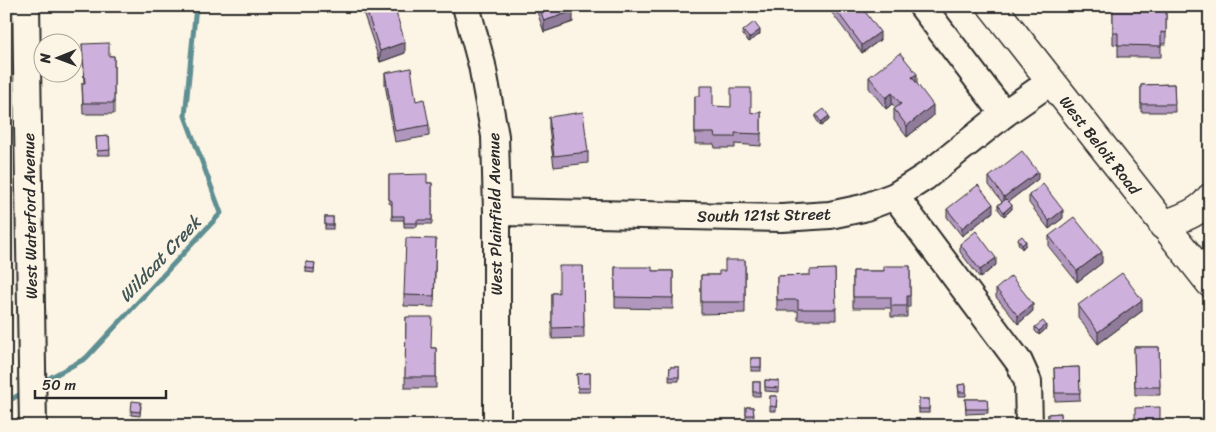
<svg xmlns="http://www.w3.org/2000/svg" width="1216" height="432" font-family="Sriracha,sans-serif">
<rect width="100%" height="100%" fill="#fcf5e5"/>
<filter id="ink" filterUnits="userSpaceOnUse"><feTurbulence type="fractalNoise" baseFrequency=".02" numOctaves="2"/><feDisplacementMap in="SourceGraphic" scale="10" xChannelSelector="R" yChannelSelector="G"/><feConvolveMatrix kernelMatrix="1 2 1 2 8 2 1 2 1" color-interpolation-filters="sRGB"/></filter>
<g filter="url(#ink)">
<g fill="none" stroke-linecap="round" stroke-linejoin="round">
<g stroke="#5f8f92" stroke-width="5">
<polyline points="46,380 86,358 221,213 185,116 196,6"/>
<polyline points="6,402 19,395"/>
</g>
<defs>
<g id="minor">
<polyline points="26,6 33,426"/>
<polyline points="466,6 482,65 495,136 497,212 497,426"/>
<polyline points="922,6 1004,114"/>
<polyline points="895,196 1019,362 1028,382 1029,426"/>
<polyline points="497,212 782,218 830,215 863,208 895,196 925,177 1004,114 1050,82"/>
</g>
<g id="major">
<polyline points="992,6 1210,283"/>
<path d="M1163,225C1179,219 1200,213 1210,198"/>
</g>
</defs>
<use href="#minor" stroke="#2b2b2b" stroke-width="30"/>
<use href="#major" stroke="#2b2b2b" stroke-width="31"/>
<use href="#minor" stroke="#fcf5e5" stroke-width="26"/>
<use href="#major" stroke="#fcf5e5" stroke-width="28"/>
</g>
<g fill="#b197bd" stroke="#2b2b2b">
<polygon points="361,6 394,6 405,53 380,62"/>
<polygon points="536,6 571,6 573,22 544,32 536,9"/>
<polygon points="829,6 861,6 880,40 862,53 829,9"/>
<polygon points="1113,6 1166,6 1166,44 1161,44 1161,57 1118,57 1118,45 1113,44"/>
<polygon points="743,31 760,34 749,42 743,35"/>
<polygon points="82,44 109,56 114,56 114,114 83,114 82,83 84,83"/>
<polygon points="385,73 416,101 429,125 429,136 395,142 385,84"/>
<polygon points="869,77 917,84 933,116 907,137 894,120 894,109 896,108 892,104 886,109 869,88"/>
<polygon points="1174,84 1175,112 1141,112 1141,85"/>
<polygon points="695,96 713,106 751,113 761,112 761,146 735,144 735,148 715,148 714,144 695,144"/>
<polygon points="816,115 829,120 821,126 816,119"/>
<polygon points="549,117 588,152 588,163 554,167 549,128"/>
<polygon points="109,136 110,155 97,155 96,137"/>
<polygon points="389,175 427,183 432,183 432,224 417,224 417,227 404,227 404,220 392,220 392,205 389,203"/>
<polygon points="989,177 1038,179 1009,201 1012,209 1004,216 998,209 998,205 1002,202 989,185"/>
<polygon points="1029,195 1063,218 1049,229 1029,203"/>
<polygon points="947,209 993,212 962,236 947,217"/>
<rect x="325" y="217" width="8" height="12"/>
<polygon points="1049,236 1102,263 1077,282 1049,247"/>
<polygon points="436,239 434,307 404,306 404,295"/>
<polygon points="1018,239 1026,245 1022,249 1018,243"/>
<polygon points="960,244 996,265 980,278 960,252"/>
<polygon points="745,260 745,313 701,314 701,275 719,275 725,271"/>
<polygon points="306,262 315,263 314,273 306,272"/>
<polygon points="583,266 584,338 552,339 552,293 559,293"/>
<polygon points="910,266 910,307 907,307 907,317 891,317 891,308 853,308 853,271 884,271"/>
<polygon points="615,267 652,271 673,271 673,309 615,308"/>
<polygon points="835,269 836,320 798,320 798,311 777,311 777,276 810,275"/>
<polygon points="996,289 1033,311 1018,324 996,297"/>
<polygon points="1078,305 1142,311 1098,344 1078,317"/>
<polygon points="406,317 431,348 436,348 436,388 405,388"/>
<polygon points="1035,327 1046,329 1039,335 1035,331"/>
<polygon points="1134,347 1159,347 1160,395 1135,395"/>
<rect x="751" y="358" width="10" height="13"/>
<polygon points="670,367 679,367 679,381 669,381"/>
<polygon points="1079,367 1080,400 1055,401 1054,368"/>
<polygon points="590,373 590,392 578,392 577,374"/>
<polygon points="765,380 779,381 779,392 765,391"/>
<rect x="753" y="382" width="7" height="14"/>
<polygon points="966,384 966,396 959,396 958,385"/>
<polygon points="770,396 777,396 776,411 770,411"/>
<rect x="919" y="399" width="10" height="14"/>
<polygon points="965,399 987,399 988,413 966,414"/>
<polygon points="141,406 140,416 131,415 131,411"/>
<polygon points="746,407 753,407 754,419 746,419"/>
<polygon points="1061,413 1061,426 1048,426 1048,414"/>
</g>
<g fill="#907b9a" stroke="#2b2b2b">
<polygon points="573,11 573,22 544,32 544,21"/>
<polygon points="760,30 760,34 749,42 749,38"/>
<polygon points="880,32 880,40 862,53 862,45"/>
<polygon points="405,42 405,53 380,62 380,51"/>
<polygon points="917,74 917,85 912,77"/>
<polygon points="892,93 892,104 886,109 886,98"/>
<polygon points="933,105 933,116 907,137 907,126"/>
<polygon points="829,116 829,120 821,126 821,122"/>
<polygon points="1038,172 1038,179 1004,205 1004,197"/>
<polygon points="993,204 993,212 962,236 962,228"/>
<polygon points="1012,205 1012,209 1004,216 1004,212"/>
<polygon points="1063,210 1063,218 1049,229 1049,221"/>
<polygon points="1026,241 1026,245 1022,249 1022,245"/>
<polygon points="1102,252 1102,263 1077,282 1077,271"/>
<polygon points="996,258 996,265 980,278 980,270"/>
<polygon points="1142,300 1142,311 1098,344 1098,332"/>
<polygon points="1033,304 1033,311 1018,324 1018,316"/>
<polygon points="1046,325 1046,329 1039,335 1039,331"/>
</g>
<g fill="#ceb0dc" stroke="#2b2b2b">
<polygon points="365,6 394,6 405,42 380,51"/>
<polygon points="539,6 571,6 573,11 544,21"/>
<polygon points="833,6 861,6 880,32 862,45"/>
<polygon points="1113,6 1166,6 1166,33 1161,32 1161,46 1118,45 1118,33 1113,33"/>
<polygon points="754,22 760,30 749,38 743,31"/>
<polygon points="109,43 109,56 114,56 114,103 83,103 82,83 85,83 82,44"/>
<polygon points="900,53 917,74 912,77 933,105 907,126 894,109 901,104 892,93 886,98 869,77"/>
<polygon points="411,68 416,101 424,99 429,125 395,131 385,73"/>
<polygon points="1174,84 1175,104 1141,104 1141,85"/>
<polygon points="700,86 713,86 713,106 731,107 731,88 751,88 751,113 761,112 761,134 735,133 735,137 715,137 714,133 695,133 695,96 700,96"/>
<polygon points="824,109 829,116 821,122 816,115"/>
<polygon points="583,112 588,152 554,156 549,117"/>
<polygon points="109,136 110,150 97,151 96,137"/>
<polygon points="1022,151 1038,172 1004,197 989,177"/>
<polygon points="427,174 427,183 432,183 432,220 417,220 417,223 404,223 404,216 392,216 392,201 389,199 389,175"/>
<polygon points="1043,184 1063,210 1049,221 1029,195"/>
<polygon points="978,185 993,204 962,228 947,209"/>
<polygon points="1006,199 1012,205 1004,212 998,205"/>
<rect x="325" y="217" width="8" height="8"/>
<polygon points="1074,217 1102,252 1077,271 1049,236"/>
<polygon points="976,231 996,258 980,270 960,244"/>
<polygon points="1022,236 1026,241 1022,245 1018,239"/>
<polygon points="406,238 436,239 434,296 404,295"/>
<polygon points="725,260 745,260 745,302 701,302 701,275 719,275 719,271 725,271"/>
<polygon points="306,262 315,263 314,269 306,268"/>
<polygon points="559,266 583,266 584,327 552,328 552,293 559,293"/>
<polygon points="884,266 910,266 910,296 907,296 907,306 891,306 891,297 853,297 853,271 884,271"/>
<polygon points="615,267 652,267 652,271 673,271 673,298 615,297"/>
<polygon points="835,269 836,309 798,309 798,300 777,300 777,276 810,275 810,270"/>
<polygon points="1122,273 1142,300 1098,332 1078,305"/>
<polygon points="1011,276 1033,304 1018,316 996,289"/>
<polygon points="406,317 432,317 431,348 436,348 436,377 405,377"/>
<polygon points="1043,321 1046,325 1039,331 1035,327"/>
<polygon points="1134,347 1159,347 1160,387 1135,387"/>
<rect x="751" y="358" width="10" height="9"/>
<polygon points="670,367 679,367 679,377 669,377"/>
<polygon points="1079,367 1080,393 1055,393 1054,368"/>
<polygon points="590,373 590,388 578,388 577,374"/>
<polygon points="765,380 779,381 779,388 765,387"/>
<rect x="753" y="382" width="7" height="10"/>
<polygon points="966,384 966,392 959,392 958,385"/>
<polygon points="770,396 777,396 776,407 770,406"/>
<rect x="919" y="399" width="10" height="10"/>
<polygon points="965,399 987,399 988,409 966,409"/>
<polygon points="132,401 141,402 140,412 131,411"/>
<polygon points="746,407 753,407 754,415 746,415"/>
<polygon points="1160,407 1160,426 1135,426 1135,408"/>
<polygon points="1061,413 1061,422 1048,422 1048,414"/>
</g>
</g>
<g text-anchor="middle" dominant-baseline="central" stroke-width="4.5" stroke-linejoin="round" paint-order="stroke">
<g font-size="16" fill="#2b2b2b" stroke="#fcf5e5">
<text transform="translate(1100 145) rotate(52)">West Beloit Road</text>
<text transform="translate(495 214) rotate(-91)">West Plainfield Avenue</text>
<text transform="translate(764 215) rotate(-1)">South 121st Street</text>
<text transform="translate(30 216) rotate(-91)">West Waterford Avenue</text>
</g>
<g font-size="18" font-style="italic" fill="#405556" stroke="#fcf5e5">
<text transform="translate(160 259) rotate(-47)">Wildcat Creek</text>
</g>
</g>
<rect width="1216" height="432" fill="none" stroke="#fcf5e5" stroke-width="25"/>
<rect x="12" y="12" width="1191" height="407" fill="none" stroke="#2b2b2b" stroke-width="2" filter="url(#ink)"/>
<g transform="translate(58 58) rotate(269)"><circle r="24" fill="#fcf5e5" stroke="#a8a49b"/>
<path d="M0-4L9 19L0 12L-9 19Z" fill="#2b2b2b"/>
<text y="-8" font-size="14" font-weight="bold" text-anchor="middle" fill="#2b2b2b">N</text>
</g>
<path d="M35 390v8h131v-8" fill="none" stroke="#2b2b2b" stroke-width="2.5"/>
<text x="42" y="390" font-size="15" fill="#2b2b2b" stroke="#fcf5e5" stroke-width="4" paint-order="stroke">50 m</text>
</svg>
